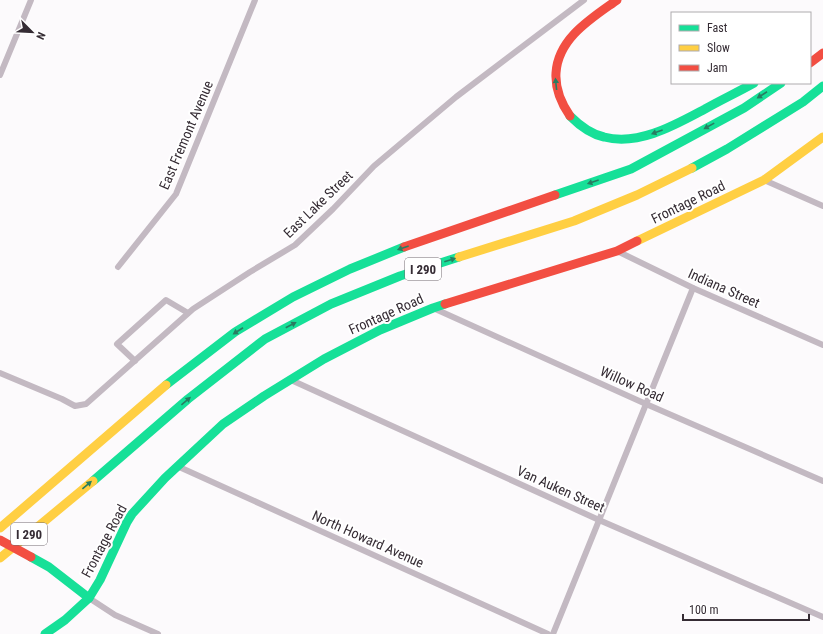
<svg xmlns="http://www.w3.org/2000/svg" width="823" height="634" font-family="'Roboto Condensed',sans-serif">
<rect width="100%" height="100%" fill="#fcfafc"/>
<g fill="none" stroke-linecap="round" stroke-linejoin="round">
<g stroke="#c3b9c2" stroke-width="6">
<polyline points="0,75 31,0"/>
<polyline points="764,180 823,206"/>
<polyline points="617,251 693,288 823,345"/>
<polyline points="118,267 176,194 255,0"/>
<polyline points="433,308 646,404 823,481"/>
<polyline points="135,361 117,344 166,300 188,313"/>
<polyline points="0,373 62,399 75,406 86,404 193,309 250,272 295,245 333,209 374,166 456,97 584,0"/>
<polyline points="291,380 599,520 823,617"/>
<polyline points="177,466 548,634"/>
<polyline points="89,598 115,615 158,634"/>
<polyline points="553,634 693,288"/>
</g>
<g stroke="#16e098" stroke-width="9">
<path d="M570,116C580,126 590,134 604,137C639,146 675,125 705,109C721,100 738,92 754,83"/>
<polyline points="692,168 727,149 803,102 823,86"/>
<polyline points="555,195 631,169 744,108 781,83"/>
<polyline points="166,385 235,332 293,297 350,269 404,247"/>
<polyline points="93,481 188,399 265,339 331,304 400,276 459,257"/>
<polyline points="31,557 49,567 89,598"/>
<polyline points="45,634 65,620 89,598 100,580 127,522 132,514 165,478 223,424 264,396 324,359 380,330 433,308 445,304"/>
</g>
<g stroke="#ffcf43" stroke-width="9">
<polyline points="637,241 764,180 823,137"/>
<polyline points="459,257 574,221 637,195 692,168"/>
<polyline points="0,528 166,385"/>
<polyline points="0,558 93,481"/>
</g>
<g stroke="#f24e42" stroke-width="9">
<polyline points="810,63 823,53"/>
<path d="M570,116C561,103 555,89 556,73C558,38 592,18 617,0"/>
<polyline points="404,247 555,195"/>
<polyline points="445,304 617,251 637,241"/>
</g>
<polyline stroke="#f24e42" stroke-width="9" points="0,540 31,557"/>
</g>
<defs><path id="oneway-solid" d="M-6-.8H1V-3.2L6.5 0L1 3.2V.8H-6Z"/></defs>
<g fill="#277d61">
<use href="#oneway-solid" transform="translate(556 84) rotate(-96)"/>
<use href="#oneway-solid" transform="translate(762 95) rotate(147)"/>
<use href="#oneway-solid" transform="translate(709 126) rotate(151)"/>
<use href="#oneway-solid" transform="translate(657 132) rotate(160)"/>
<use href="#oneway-solid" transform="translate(593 182) rotate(161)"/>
<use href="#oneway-solid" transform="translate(403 248) rotate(161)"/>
<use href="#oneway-solid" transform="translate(450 260) rotate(-18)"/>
<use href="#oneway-solid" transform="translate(291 325) rotate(-28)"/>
<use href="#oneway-solid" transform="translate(238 331) rotate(147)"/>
<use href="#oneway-solid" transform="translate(186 401) rotate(-40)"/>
<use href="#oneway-solid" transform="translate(87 485) rotate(-40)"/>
</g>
<g text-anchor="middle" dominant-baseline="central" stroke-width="4" stroke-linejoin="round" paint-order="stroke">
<g fill="#fff" stroke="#726b71" stroke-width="1">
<rect x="405" y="258" width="36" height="22" rx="3"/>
<rect x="11" y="523" width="36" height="22" rx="3"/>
</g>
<g font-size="13" font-weight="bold" fill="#352c34">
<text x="423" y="269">I 290</text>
<text x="29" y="534">I 290</text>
</g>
<g font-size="14" fill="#352c34" stroke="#fff">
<text transform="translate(186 135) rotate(-67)">East Fremont Avenue</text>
<text transform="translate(688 202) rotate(-26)">Frontage Road</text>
<text transform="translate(318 204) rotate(-44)">East Lake Street</text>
<text transform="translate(724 288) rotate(24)">Indiana Street</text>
<text transform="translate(386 314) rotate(-24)">Frontage Road</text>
<text transform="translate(632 384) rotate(24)">Willow Road</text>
<text transform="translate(561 489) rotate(24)">Van Auken Street</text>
<text transform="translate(368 539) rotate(24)">North Howard Avenue</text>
<text transform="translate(104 541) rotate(-62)">Frontage Road</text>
</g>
</g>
<rect x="671" y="12" width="140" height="72" fill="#ffffff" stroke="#aeabae"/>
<rect x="679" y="25" width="20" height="6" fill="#16e098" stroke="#aeabae"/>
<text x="707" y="32" font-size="12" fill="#352c34">Fast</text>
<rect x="679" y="45" width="20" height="6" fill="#ffcf43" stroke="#aeabae"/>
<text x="707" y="52" font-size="12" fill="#352c34">Slow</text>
<rect x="679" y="65" width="20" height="6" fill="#f24e42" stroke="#aeabae"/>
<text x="707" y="72" font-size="12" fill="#352c34">Jam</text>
<g transform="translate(32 32) rotate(114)" stroke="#ffffff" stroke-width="3" paint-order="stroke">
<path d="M0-3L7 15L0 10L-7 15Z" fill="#352c34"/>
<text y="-6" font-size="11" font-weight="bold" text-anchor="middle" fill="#352c34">N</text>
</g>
<path d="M683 614v6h126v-6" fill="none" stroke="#352c34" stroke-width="2"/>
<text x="689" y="614" font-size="12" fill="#352c34" stroke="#ffffff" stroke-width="3" paint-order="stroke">100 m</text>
</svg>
